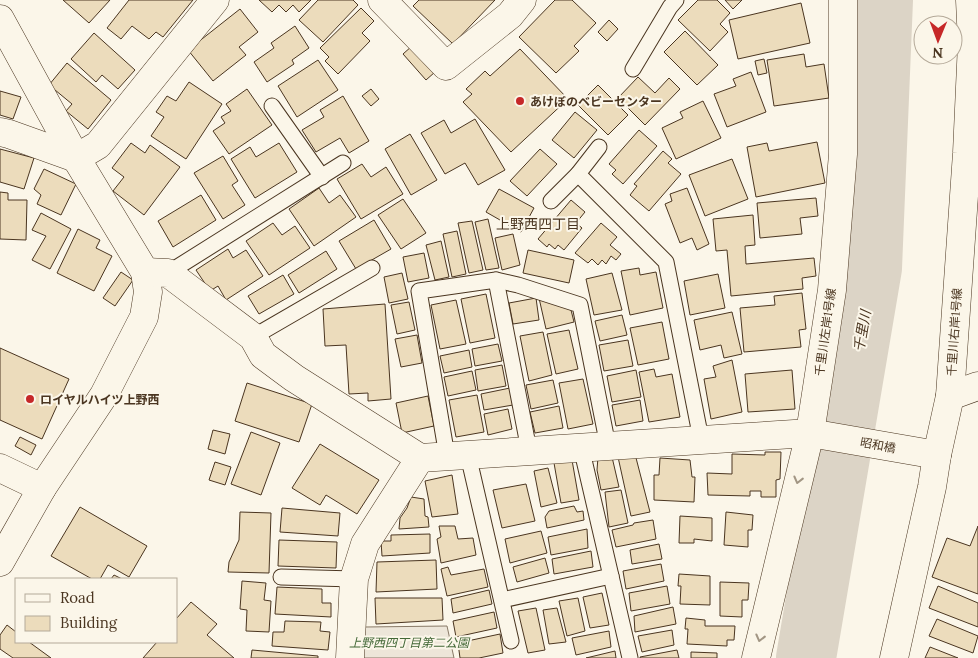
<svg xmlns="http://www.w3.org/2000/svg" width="978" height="658" font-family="Lora,'Noto Sans JP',serif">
<rect width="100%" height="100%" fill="#fbf6e9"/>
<polygon fill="#ede6d9" stroke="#887966" points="447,626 454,658 363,658 365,627"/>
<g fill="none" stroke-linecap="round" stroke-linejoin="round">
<polyline stroke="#dcd4c6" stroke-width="60" points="806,658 872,268 883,0"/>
</g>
<g fill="#ecdcbc" stroke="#4a3520">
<polygon points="63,0 110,0 89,23"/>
<polygon points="129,0 193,0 163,37 156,32 149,39 132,26 121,39 107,28"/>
<polygon points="259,0 311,0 299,12 293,5 286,12 279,5 272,12"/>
<polygon points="318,0 353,0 358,5 323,42 299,20"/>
<polygon points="419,0 495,0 453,44 413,6"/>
<polygon points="555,0 572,0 596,23 574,46 579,51 556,73 519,37"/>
<polygon points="698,0 717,0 730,13 720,24 728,32 710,51 678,20"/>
<polygon points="725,0 742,0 733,9"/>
<polygon points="801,3 810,43 738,59 729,20"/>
<polygon points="361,8 374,21 362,33 370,41 338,74 325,61 329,57 320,48"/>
<polygon points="240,9 258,32 239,47 246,55 213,81 188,50"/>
<polygon points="609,20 618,29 607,41 598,32"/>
<polygon points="295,26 309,48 292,60 294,64 267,82 254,62 274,48 271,43"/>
<polygon points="685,31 718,65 697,85 664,52"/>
<polygon points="94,33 135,70 118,89 102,75 96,82 71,59"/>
<polygon points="412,46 435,72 426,80 403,54"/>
<polygon points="520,49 568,99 511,152 463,102 472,94 466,89 485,71 490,76"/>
<polygon points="804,54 806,67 824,64 829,98 774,106 767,60"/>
<polygon points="764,59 767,73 758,75 755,61"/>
<polygon points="318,60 338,90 297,117 278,86"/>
<polygon points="67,63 111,100 88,129 66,111 72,104 49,85"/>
<polygon points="751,72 766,112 727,127 714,94 736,86 733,79"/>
<polygon points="638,77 655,93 669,78 680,89 645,125 618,98"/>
<polygon points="189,82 222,104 186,159 151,136 164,117 156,112 167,96 176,101"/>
<polygon points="598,85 628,115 608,135 578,105"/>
<polygon points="247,89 272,125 229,154 213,131 225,123 221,117 231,111 226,104"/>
<polygon points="371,89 379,99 371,106 362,96"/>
<polygon points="0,91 21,97 13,119 0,115"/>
<polygon points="343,96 369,141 349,153 340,138 316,152 302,130 324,117 320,110"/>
<polygon points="703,101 721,138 676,159 662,128 683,118 680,112"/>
<polygon points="575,112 597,130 574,158 552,140"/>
<polygon points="475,119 505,170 478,185 465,163 445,174 421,133 444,120 451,133"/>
<polygon points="639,130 657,146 623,184 612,174 616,170 609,164"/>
<polygon points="410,134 437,180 411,195 385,149"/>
<polygon points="817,142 825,183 756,197 747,147 767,143 769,151"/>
<polygon points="131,143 145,153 150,145 180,167 144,215 113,191 124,177 112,168"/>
<polygon points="279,143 297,172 255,198 231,159 250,147 256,157"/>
<polygon points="0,149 34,158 24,189 0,182"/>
<polygon points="540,149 557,164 527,196 510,181"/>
<polygon points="663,151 672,159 668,163 681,174 649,211 630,195 637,186 634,184"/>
<polygon points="223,156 238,181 232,185 245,205 223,219 194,173"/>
<polygon points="732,159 748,199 705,216 689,175"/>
<polygon points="362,164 371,177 386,167 403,194 361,219 337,179"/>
<polygon points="44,169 76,184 61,215 37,204 41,195 34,189"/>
<polygon points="319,188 329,203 340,195 356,217 314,246 289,209"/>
<polygon points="687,188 709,244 697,250 692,238 680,243 665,204 672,201 670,194"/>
<polygon points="499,189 534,208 521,232 486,212"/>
<polygon points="0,192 8,193 8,200 27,200 26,240 0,239"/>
<polygon points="201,195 216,220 173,247 158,221"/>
<polygon points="816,198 818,216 800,218 802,234 760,238 757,203"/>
<polygon points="403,199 426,233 401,249 378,215"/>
<polygon points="571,200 585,212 576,223 582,228 564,250 558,245 555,249 549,244 547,247 538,239"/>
<polygon points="41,213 71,229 50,269 32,260 46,236 32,230"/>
<polygon points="753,215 755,245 745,246 746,264 814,258 816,276 802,278 803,289 731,296 727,250 716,251 713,219"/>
<polygon points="488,219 499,268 486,270 475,222"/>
<polygon points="374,220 391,249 356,269 339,241"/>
<polygon points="472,221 483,270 469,273 458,223"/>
<polygon points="273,223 282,235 295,226 310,248 269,275 246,241"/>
<polygon points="601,223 617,237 610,245 621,254 616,260 611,256 606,264 602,260 598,265 592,259 588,263 575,253"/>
<polygon points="78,229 100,240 96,248 112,256 94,291 57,273"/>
<polygon points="457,231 466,274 452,277 443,234"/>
<polygon points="513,234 520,265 502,270 495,238"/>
<polygon points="441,241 449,277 435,280 426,245"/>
<polygon points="228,249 233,258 246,250 263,276 226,300 218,286 210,291 196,270"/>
<polygon points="528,250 574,260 569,283 523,273"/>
<polygon points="326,251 337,269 299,293 288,275"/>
<polygon points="424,253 429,278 408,282 403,257"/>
<polygon points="639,268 640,275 656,272 663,308 630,315 621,271"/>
<polygon points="121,272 133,280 115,306 103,298"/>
<polygon points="402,273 408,299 389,303 384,277"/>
<polygon points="612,273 622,310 594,315 586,279"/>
<polygon points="718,274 725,308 690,315 684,281"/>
<polygon points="283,275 294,294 259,314 248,296"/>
<polygon points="802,293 806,329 799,330 801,347 744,352 740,308 775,305 774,296"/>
<polygon points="486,294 495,338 470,343 461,299"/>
<polygon points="536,298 539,320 513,324 509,303"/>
<polygon points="539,298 570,306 574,322 546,329"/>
<polygon points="456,300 466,344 440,349 431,305"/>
<polygon points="409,302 415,330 397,334 391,305"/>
<polygon points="385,304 391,399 368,401 368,393 349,394 346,345 325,346 323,309"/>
<polygon points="732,312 742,354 724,358 721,345 700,350 694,320"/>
<polygon points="622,315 627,335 600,341 595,321"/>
<polygon points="662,322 669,359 638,365 630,328"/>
<polygon points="569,330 578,369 556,374 547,334"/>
<polygon points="543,332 552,375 529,381 520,336"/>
<polygon points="417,335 422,363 401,367 395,339"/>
<polygon points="628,340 633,366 604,371 599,345"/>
<polygon points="498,344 502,361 475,366 472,349"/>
<polygon points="0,348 69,379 42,439 0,420"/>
<polygon points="469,350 472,367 444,373 440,356"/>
<polygon points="732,360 742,412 711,419 704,379 716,377 713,366"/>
<polygon points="502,365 506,386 478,391 475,370"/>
<polygon points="654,369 656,377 672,374 680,417 649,422 639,372"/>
<polygon points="636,370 641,397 612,402 607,376"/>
<polygon points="792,370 795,409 748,412 745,374"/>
<polygon points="472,371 476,390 448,396 444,377"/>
<polygon points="583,379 593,424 568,429 559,383"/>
<polygon points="553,380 558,403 531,409 526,385"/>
<polygon points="247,383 312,404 299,442 235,421"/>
<polygon points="510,388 513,405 484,410 481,394"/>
<polygon points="477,395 484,432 456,437 449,400"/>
<polygon points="428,396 434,426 402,433 396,403"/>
<polygon points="640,400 643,421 616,426 612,405"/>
<polygon points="559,406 563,428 535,433 530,412"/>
<polygon points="508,409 512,429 488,435 484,414"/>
<polygon points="213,430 230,434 225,454 208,449"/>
<polygon points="251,432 280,443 261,495 231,484"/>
<polygon points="20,437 36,445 31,455 15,446"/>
<polygon points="320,444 379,480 357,514 326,495 320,505 292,488"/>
<polygon points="765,452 781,452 780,479 776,480 776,497 761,497 761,491 750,491 750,496 708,495 707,473 732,474 732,454 765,455"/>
<polygon points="635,454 650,512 631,516 618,457"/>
<polygon points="598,457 612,457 619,487 601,490 597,470"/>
<polygon points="660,458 690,460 692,477 695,477 694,502 654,500 654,475 659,475"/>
<polygon points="572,460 579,500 561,503 554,463"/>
<polygon points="215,462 231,467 225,485 209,480"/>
<polygon points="548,468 557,503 541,507 534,471"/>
<polygon points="452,475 458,514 432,517 425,481"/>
<polygon points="526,484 535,521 502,528 493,490"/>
<polygon points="621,490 628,523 609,527 605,492"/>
<polygon points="411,497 424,499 425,516 428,517 429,527 399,529 400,518 407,508"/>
<polygon points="574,506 577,512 583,511 584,520 547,528 545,517 549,511"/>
<polygon points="80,507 147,546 129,577 108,565 100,579 92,579 51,556"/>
<polygon points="282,508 340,513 338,536 280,532"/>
<polygon points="240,512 271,513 269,573 228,572 229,562 239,540"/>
<polygon points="726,512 753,515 752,530 748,530 748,547 724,545"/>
<polygon points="680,516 712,518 712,541 694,539 694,543 679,543"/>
<polygon points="653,520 656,539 616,547 612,530 633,525 634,523"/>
<polygon points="439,526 455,526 458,539 473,538 476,555 441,563 437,539 441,537"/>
<polygon points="978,526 978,594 932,577 947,538 970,546"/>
<polygon points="587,529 588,548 551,555 548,537"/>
<polygon points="541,531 547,553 510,563 505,539"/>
<polygon points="430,534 430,553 382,556 381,541 391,541 391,535"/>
<polygon points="279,540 337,542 336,568 278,566"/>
<polygon points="659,544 662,559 632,564 630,550"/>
<polygon points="591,551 593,567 554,574 552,559"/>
<polygon points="545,558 549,573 517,582 513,567"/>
<polygon points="436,560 437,589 376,592 377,562"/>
<polygon points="661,564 664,581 626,589 623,571"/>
<polygon points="448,567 451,575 484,569 488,587 447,596 441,569"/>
<polygon points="679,574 710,576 710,605 680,604 681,586 678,586"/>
<polygon points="114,575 122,579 111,579"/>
<polygon points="242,581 266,583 264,600 271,601 269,632 246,631 247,610 240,609"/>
<polygon points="720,582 749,583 748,600 742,600 742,617 720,616"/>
<polygon points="667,586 670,604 631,611 629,593"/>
<polygon points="938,586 978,603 978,627 929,608"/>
<polygon points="277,587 322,589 322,603 331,603 331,617 275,614"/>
<polygon points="489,590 492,604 453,613 451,599"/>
<polygon points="602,593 609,625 590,628 583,597"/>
<polygon points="375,598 442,598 443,620 376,624"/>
<polygon points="578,598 585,631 567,636 559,601"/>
<polygon points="191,602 217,624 207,635 234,658 143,658 157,642 176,642 176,619"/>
<polygon points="673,607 676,624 635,632 634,616"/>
<polygon points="536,608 545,650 528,653 518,611"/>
<polygon points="557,608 566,642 549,644 543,610"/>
<polygon points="494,612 497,628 456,637 453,621"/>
<polygon points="686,618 705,620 705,626 735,626 734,640 727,640 727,646 687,644 688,629 685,629"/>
<polygon points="937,619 978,636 973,653 929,636"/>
<polygon points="285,621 321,622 320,631 330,632 328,650 272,646 273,632 284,632"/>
<polygon points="7,625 16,632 16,642 29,642 51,658 13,658 0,649 0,635"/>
<polygon points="672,630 674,645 642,652 638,636"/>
<polygon points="609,631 611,647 576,655 572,638"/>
<polygon points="500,634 503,653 479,658 460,658 458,643"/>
<polygon points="930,647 958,658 925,658"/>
<polygon points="252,650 318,656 318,658 251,658"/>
<polygon points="677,650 679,658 640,658 640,657"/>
<polygon points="615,651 616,658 586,658"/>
<polygon points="691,652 717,653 717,658 691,658"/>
</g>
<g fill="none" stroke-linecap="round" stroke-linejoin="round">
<defs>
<g id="lane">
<polyline points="633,69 670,7 676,0"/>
<polyline points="272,106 322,177"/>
<polyline points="578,174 666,262 701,439"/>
<polyline points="551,201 578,174 599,147"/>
<polyline points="168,273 343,163"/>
<polyline points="496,280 529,450"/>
<polyline points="253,337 372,268"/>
<polyline points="581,447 630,658"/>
<polyline points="468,455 511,641"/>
<polyline points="447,456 419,291 496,280 518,285 580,305 608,446"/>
<polyline points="281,577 354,579"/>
<polyline points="502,600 611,576"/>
</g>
<g id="street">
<polyline points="382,0 446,66 510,15 522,0"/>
<polyline points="0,19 76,158 145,272 148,292 144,317 104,395 42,488 0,562"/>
<polyline points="0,132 9,134 76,158 98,145 215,0"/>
<polyline points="145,272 168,273 253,337 263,355 294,378 420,458 365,544 354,579 350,658"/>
<polyline points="950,396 978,386"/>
<polyline points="420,458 810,433 937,455"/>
<polyline points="0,468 42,488"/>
<polyline points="756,658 810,433 832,290 843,154 843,0"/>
<polyline points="894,658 932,487 937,455 950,396 967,153 972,43 970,0"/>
</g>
</defs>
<use href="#lane" stroke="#4a3520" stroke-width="17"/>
<use href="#street" stroke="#4a3520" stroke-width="29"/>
<use href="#lane" stroke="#fbf6e9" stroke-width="15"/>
<use href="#street" stroke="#fbf6e9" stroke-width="28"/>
</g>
<defs><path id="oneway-chevron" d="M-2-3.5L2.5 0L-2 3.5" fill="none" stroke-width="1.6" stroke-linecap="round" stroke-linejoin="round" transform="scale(1.25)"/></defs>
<g stroke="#a29684">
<use href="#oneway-chevron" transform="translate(798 480) rotate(104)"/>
<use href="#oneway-chevron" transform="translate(760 638) rotate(104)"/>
</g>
<g fill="#c62828" stroke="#fbf6e9" stroke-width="2">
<circle cx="520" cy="101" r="5"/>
<circle cx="30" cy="399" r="5"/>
</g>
<g text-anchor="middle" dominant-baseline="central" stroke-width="4" stroke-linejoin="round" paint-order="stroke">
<g font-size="12" font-weight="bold" fill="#4a3520" stroke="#fbf6e9" text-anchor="start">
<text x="530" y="101">あけぼのベビーセンター</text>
<text x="40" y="399">ロイヤルハイツ上野西</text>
</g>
<g font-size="12" fill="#4a3520" stroke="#fbf6e9">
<text transform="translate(825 332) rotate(-82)">千里川左岸1号線</text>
<text transform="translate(954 332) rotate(-86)">千里川右岸1号線</text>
<text transform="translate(878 445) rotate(11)">昭和橋</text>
</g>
<g font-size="12" font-style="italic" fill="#436837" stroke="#fbf6e9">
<text x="409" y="642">上野西四丁目第二公園</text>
</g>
<g font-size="14" fill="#4a3520" stroke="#fbf6e9">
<text x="538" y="224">上野西四丁目</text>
</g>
<g font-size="14" font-style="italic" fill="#4a3520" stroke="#fbf6e9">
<text transform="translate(862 331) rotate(-80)">千里川</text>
</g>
</g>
<rect x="15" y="578" width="162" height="65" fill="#fbf6e9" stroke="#b4a999"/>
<rect x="25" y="594" width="25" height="8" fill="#fbf6e9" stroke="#b4a999"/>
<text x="60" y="603" font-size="15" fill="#4a3520">Road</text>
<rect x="25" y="616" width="25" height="15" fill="#ecdcbc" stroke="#b4a999"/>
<text x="60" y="628" font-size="15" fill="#4a3520">Building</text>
<g transform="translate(938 40) rotate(181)"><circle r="24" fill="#fbf6e9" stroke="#b4a999"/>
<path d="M0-4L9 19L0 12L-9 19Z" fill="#c62828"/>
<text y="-8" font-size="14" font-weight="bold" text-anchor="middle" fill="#4a3520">N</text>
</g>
</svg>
